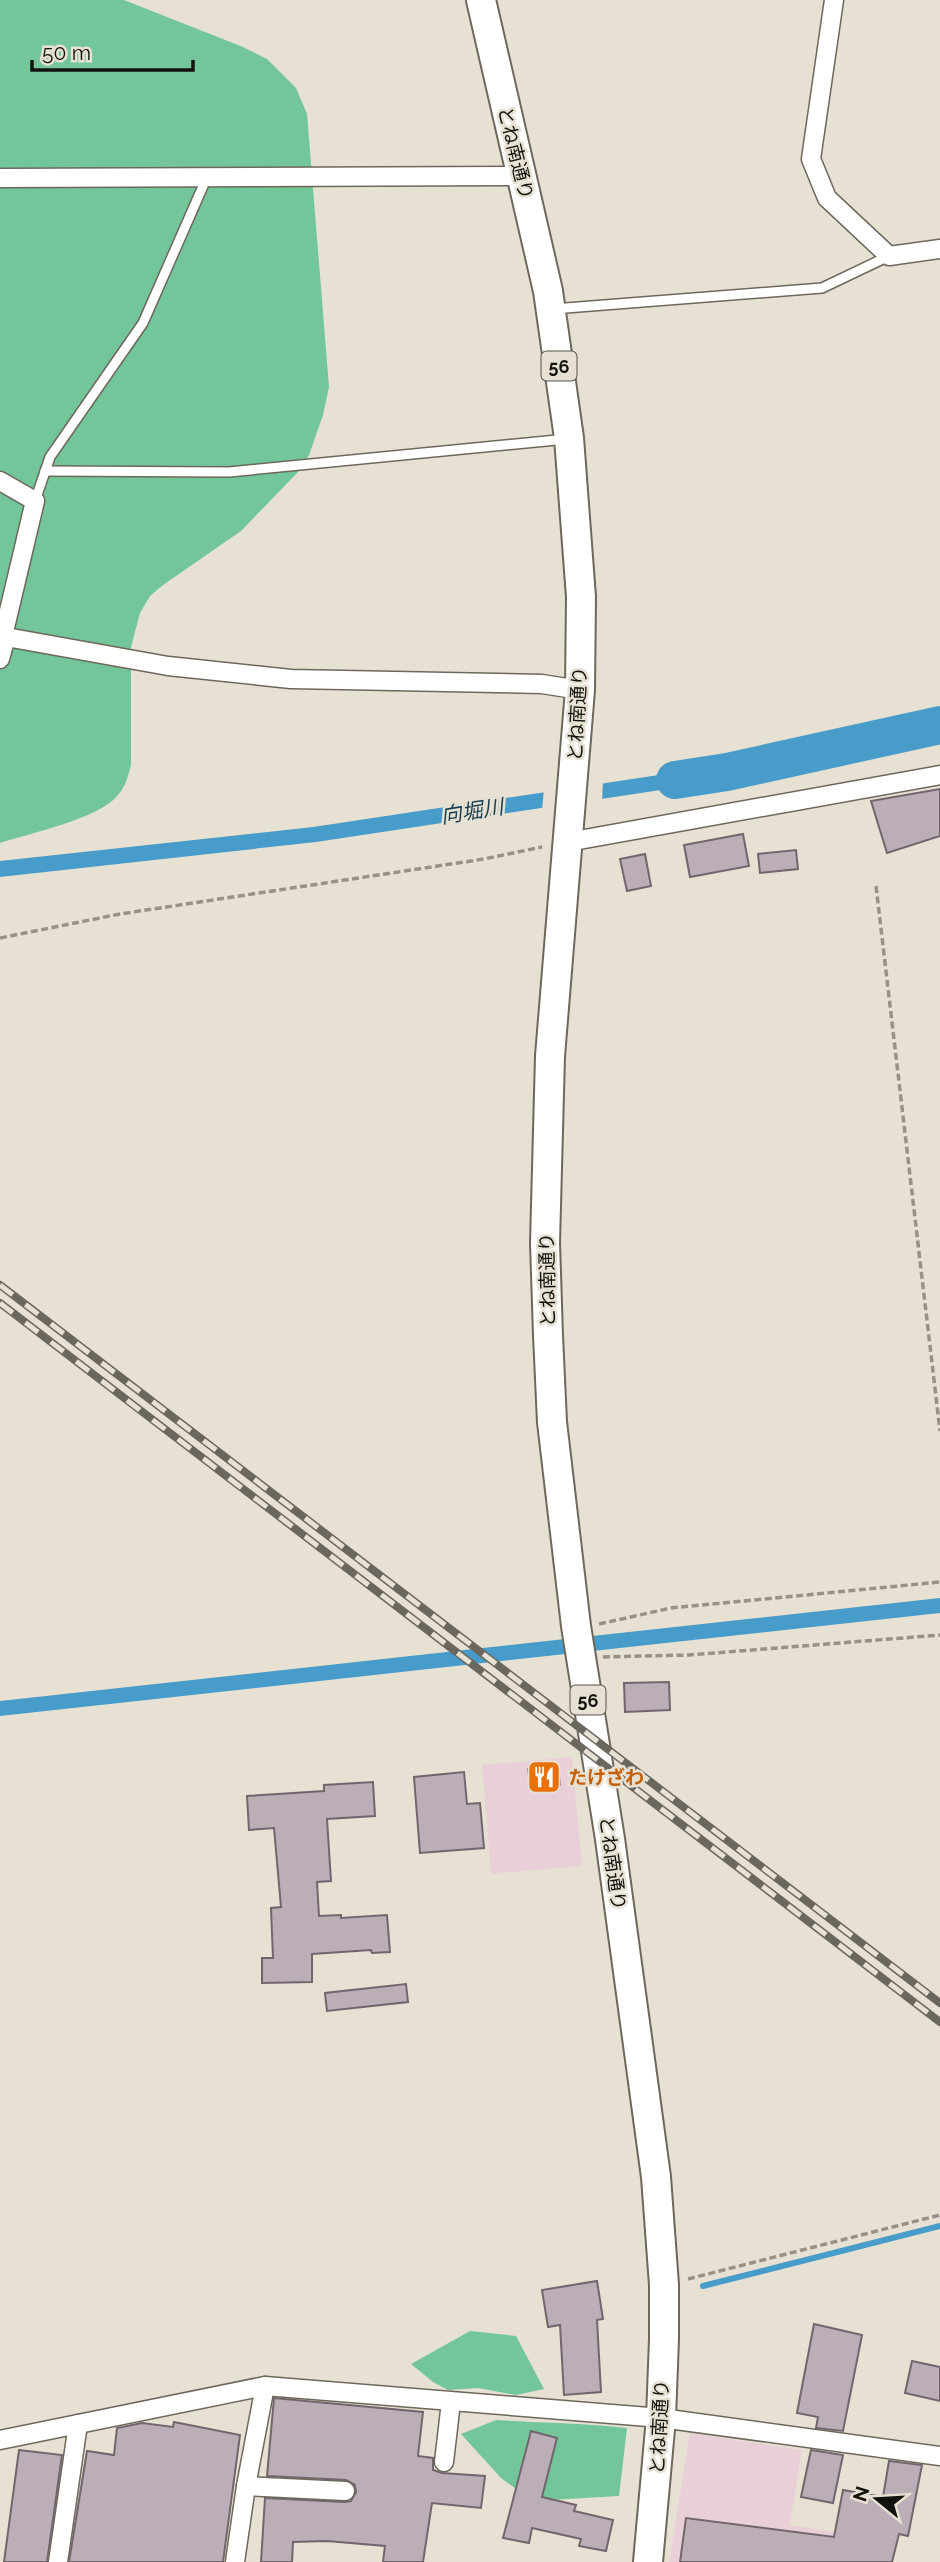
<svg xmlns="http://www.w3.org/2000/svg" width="940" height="2562" font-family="Raleway,'Noto Sans JP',sans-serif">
<rect width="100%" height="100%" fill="#e7e1d3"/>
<g fill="#e9d0d8">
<polygon points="572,1757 582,1866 491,1874 482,1765"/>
<polygon points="690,2433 802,2450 790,2525 852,2535 848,2562 669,2562"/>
</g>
<g fill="#72c69a">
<path d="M0,0H124L243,47L267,59L296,88L307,114L329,387L323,415L309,455L298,472L241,531L163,585L150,596L140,613L131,647V765C128,776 126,786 118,795C99,819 30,833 0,843Z"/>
<polygon points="470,2331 516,2336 544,2389 516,2395 478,2388 448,2390 433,2382 411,2364"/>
<path d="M496,2420C540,2423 583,2423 627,2428L619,2496L533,2501L501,2478L461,2434Z"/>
</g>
<g fill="#489cc9">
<polygon points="725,765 727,780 316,842 0,877 0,861 313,827"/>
<polygon points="940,1598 940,1613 0,1716 0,1701"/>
</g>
<polygon fill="#e7e1d3" points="603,779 602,802 542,811 544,788"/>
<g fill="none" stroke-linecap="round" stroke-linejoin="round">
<polyline stroke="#489cc9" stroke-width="6" points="703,2286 940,2226"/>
<polyline stroke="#489cc9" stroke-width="38" points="675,780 727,772 940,725"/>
</g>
<g fill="#bcaeb7" stroke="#72666e" stroke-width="2">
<polygon points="940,789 940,836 887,853 871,801"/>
<polygon points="743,834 749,866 690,877 684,845"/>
<polygon points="796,850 798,869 760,873 758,854"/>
<polygon points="645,854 651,886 627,891 620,859"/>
<polygon points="669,1682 670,1710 625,1712 624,1683"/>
<polygon points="558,1765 560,1785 531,1789 528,1769"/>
<polygon points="464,1772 467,1804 480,1803 484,1848 420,1853 414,1777"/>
<polygon points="373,1782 375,1816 327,1819 331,1881 317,1882 319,1916 341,1915 341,1918 387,1915 390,1952 372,1953 371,1950 312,1954 312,1982 262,1983 262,1958 273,1958 271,1908 281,1907 274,1828 249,1830 247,1796 324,1791 324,1785"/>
<polygon points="406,1984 408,2002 327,2011 325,1993"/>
<polygon points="597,2281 603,2319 597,2320 601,2392 564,2395 560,2325 548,2327 542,2290"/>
<polygon points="814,2324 862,2335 843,2431 816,2428 818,2417 797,2413"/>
<polygon points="912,2361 940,2367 940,2401 905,2393"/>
<polygon points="274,2398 423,2412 418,2456 433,2458 433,2470 442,2473 485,2476 481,2508 432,2503 423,2562 383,2562 385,2546 327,2541 293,2542 292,2562 261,2562 265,2498 344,2502 351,2501 356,2492 355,2485 346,2480 267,2476"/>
<polygon points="174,2422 240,2435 223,2562 69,2562 87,2451 114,2455 117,2428 142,2423 173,2427"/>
<polygon points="531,2431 557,2438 542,2497 576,2505 574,2511 613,2520 606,2551 579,2546 581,2539 532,2528 529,2543 503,2538"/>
<polygon points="19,2450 62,2455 47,2562 4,2562"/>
<polygon points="811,2450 843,2455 833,2503 801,2497"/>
<polygon points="889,2461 922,2465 908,2536 899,2534 892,2562 680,2562 686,2518 834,2537 843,2490 883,2497"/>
</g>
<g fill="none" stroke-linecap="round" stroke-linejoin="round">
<defs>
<g id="service">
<polyline points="553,309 822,288 889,256"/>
<polyline points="45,471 229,472 567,439"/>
<polyline points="35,501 50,457 143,323 207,177"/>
</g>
<g id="minor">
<polyline points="834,0 811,159 827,198 889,256 940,249"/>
<polyline points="0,178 522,176"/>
<polyline points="0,481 35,501 3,636 6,637 0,659"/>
<polyline points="6,637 168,666 291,679 542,684 580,690"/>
<polyline points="568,842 940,775"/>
<polyline points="0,2440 265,2386 661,2418 940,2456"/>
<polyline points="444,2462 451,2402"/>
<polyline points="246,2486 345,2491"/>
<polyline points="58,2562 78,2424"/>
<polyline points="235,2562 246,2486 265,2386"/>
</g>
<polyline id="primary" points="481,0 548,291 569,438 581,597 580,690 550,1056 545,1243 548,1335 552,1422 576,1626 610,1839 656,2177 664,2285 664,2339 661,2418 648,2562"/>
</defs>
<use href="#service" stroke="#6d685b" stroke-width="12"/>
<use href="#minor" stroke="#6d685b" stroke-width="21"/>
<use href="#primary" stroke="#6d685b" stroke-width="32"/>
<g stroke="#979288" stroke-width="3.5" stroke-dasharray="7 3.5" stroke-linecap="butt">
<polyline points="876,886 940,1431"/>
<polyline points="0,938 120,914 484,859 542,847"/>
<polyline points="599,1624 671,1608 940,1582"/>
<polyline points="603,1657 689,1655 940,1635"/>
<polyline points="688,2279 940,2215"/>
</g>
<use href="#service" stroke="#fff" stroke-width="9"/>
<use href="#minor" stroke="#fff" stroke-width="18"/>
<use href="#primary" stroke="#fff" stroke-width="28"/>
<defs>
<g id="rail">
<polyline points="0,1285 940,2003"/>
<polyline points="0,1303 940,2022"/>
</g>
</defs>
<use href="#rail" stroke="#6b675f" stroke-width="8"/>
<use href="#rail" stroke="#e7e1d3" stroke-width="5" stroke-dasharray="16" stroke-linecap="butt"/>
</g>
<defs>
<symbol id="restaurant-square" viewBox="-11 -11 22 22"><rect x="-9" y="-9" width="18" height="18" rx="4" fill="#e8710a" stroke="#e7e1d3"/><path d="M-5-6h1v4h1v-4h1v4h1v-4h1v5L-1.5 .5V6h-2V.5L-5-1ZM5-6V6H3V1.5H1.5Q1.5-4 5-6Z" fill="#fff"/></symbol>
</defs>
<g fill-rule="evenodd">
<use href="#restaurant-square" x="525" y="1758" width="38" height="38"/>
</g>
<g text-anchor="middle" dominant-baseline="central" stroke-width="5" stroke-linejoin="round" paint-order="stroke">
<g fill="#e7e1d3" stroke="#535049" stroke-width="2">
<rect x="541.5" y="351.5" width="35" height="29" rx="5"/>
<rect x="570.5" y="1685.5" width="35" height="29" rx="5"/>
</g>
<g font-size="18" font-weight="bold" fill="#14120e">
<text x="559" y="366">56</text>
<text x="588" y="1700">56</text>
</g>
<g font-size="19" fill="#14120e" stroke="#e7e1d3">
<text transform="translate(516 153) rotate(76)">とね南通り</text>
<text transform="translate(577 714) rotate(-87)">とね南通り</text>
<text transform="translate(547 1280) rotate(-91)">とね南通り</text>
<text transform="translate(613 1863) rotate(82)">とね南通り</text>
<text transform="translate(659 2427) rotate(-87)">とね南通り</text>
</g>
<g font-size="19" font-weight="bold" fill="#c56008" stroke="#e7e1d3" text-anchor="start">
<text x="568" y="1777">たけざわ</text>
</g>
<g font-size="21" font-style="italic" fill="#183d50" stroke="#e7e1d3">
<text transform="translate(472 811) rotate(-9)">向堀川</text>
</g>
</g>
<g transform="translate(877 2499) rotate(288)" stroke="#e7e1d3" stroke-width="5" paint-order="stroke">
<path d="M0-5L12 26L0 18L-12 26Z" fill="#14120e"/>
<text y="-10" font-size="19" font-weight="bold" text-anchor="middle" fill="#14120e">N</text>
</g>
<path d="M32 60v10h161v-10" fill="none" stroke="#14120e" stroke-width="3.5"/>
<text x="42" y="60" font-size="21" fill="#14120e" stroke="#e7e1d3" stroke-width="5" paint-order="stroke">50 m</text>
</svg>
